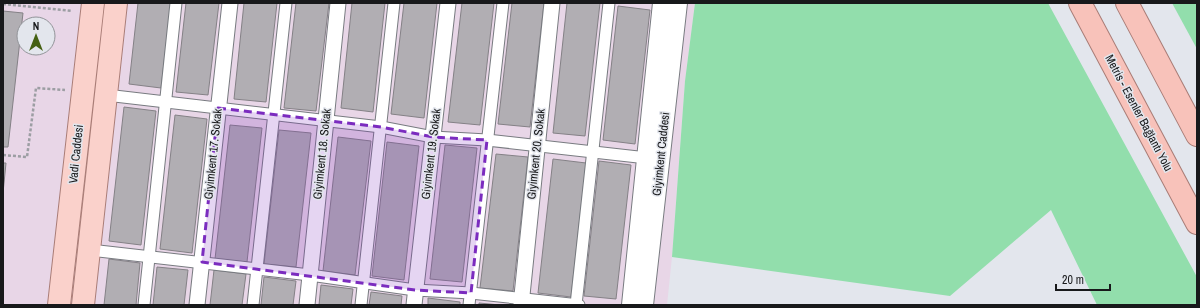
<svg xmlns="http://www.w3.org/2000/svg" width="1200" height="308" font-family="'Archivo Narrow',sans-serif">
<rect width="100%" height="100%" fill="#e3e6ed"/>
<path fill="#e8d6e7" fill-rule="evenodd" d="M3,3H695L685,81L672,257L667,305H3ZM24,24H48V48H24Z"/>
<g fill="#92deac">
<polygon points="695,3 1048,3 1197,277 1197,305 1097,305 1051,210 950,296 672,257 685,81"/>
<polygon points="1172,3 1197,3 1197,49"/>
</g>
<g fill="#b1aeb3" stroke="#848186">
<polygon points="138,3 171,3 161,88 129,84"/>
<polygon points="186,3 219,3 208,95 176,92"/>
<polygon points="244,3 277,3 266,102 234,99"/>
<polygon points="296,3 329,3 316,111 284,108"/>
<polygon points="352,3 385,3 373,112 341,108"/>
<polygon points="404,3 437,3 424,118 391,114"/>
<polygon points="462,3 494,3 480,125 448,122"/>
<polygon points="512,3 544,3 530,127 498,124"/>
<polygon points="567,3 600,3 585,136 553,133"/>
<polygon points="618,6 650,10 635,144 603,140"/>
<polygon points="3,11 23,13 8,147 3,147"/>
<polygon points="124,107 156,111 141,245 109,241"/>
<polygon points="175,115 207,119 192,253 160,249"/>
<polygon points="230,125 262,128 247,262 215,259"/>
<polygon points="279,130 311,133 296,267 264,264"/>
<polygon points="338,137 371,141 355,275 323,271"/>
<polygon points="387,142 419,146 404,280 372,276"/>
<polygon points="445,145 477,148 462,282 430,279"/>
<polygon points="496,154 528,157 513,291 480,288"/>
<polygon points="553,159 586,163 571,297 538,293"/>
<polygon points="599,161 631,165 616,299 584,296"/>
<polygon points="3,163 6,163 3,193"/>
<polygon points="109,259 140,263 136,305 104,305"/>
<polygon points="157,267 188,270 184,305 153,305"/>
<polygon points="214,270 246,274 242,305 210,305"/>
<polygon points="264,277 296,281 293,305 261,305"/>
<polygon points="321,285 353,289 351,305 319,305"/>
<polygon points="371,292 402,296 401,305 369,305"/>
<polygon points="428,298 460,302 460,305 428,305"/>
<polygon points="479,303 500,305 479,305"/>
</g>
<g fill="none" stroke-linecap="round" stroke-linejoin="round">
<defs>
<g id="pedestrian">
<polyline points="106,95 381,127 433,137 487,140 647,158"/>
<polyline points="90,250 310,275 415,290 471,293 579,305"/>
<polyline points="144,305 176,3"/>
<polyline points="253,305 286,3"/>
<polyline points="361,305 394,3"/>
<polyline points="469,305 503,3"/>
<polyline points="576,305 609,3"/>
</g>
<g id="minor">
<polyline points="197,305 230,3"/>
<polyline points="307,305 338,3"/>
<polyline points="414,305 448,3"/>
<polyline points="521,305 552,3"/>
</g>
<g id="tertiary">
<polyline points="631,305 662,3"/>
<polyline points="644,305 678,3"/>
</g>
<g id="primary">
<polyline points="59,305 93,3"/>
<polyline points="83,305 116,3"/>
</g>
<g id="trunk">
<polyline points="1080,3 1197,223"/>
<polyline points="1127,3 1197,135"/>
</g>
</defs>
<use href="#pedestrian" stroke="#787b80" stroke-width="13"/>
<use href="#minor" stroke="#787b80" stroke-width="17"/>
<use href="#tertiary" stroke="#787b80" stroke-width="20"/>
<use href="#primary" stroke="#a97d77" stroke-width="24"/>
<use href="#trunk" stroke="#a97d77" stroke-width="24"/>
<g stroke="#9c9ea3" stroke-width="2.5" stroke-dasharray="3 2" stroke-linecap="butt">
<polyline points="3,4 72,11"/>
<polyline points="3,155 27,157 36,88 65,90"/>
</g>
<use href="#pedestrian" stroke="#fff" stroke-width="11"/>
<use href="#minor" stroke="#fff" stroke-width="15"/>
<use href="#tertiary" stroke="#fff" stroke-width="18"/>
<use href="#primary" stroke="#fad1cb" stroke-width="22"/>
<use href="#trunk" stroke="#f8c2ba" stroke-width="22"/>
</g>
<path fill="#7b2cbf" fill-opacity="0.2" stroke="#7b2cbf" stroke-width="3" stroke-dasharray="8 5" stroke-linejoin="round" d="M218,108L381,127L433,137L487,140L471,293L415,290L202,262Z"/>
<g text-anchor="middle" dominant-baseline="central" stroke-width="3" stroke-linejoin="round" paint-order="stroke">
<g font-size="12" fill="#18191b" stroke="#e3e6ed">
<text transform="translate(1139 113) rotate(62)">Metris - Esenler Bağlantı Yolu</text>
<text transform="translate(76 154) rotate(-84)">Vadi Caddesi</text>
<text transform="translate(213 154) rotate(-84)">Giyimkent 17. Sokak</text>
<text transform="translate(322 154) rotate(-84)">Giyimkent 18. Sokak</text>
<text transform="translate(431 154) rotate(-83)">Giyimkent 19. Sokak</text>
<text transform="translate(536 154) rotate(-84)">Giyimkent 20. Sokak</text>
<text transform="translate(661 154) rotate(-84)">Giyimkent Caddesi</text>
</g>
</g>
<rect width="1200" height="308" fill="none" stroke="#18191b" stroke-width="8"/>
<g transform="translate(36 36)"><circle r="19" fill="#e3e6ed" stroke="#929499"/>
<path d="M0-3L7 15L0 10L-7 15Z" fill="#456113"/>
<text y="-6" font-size="11" font-weight="bold" text-anchor="middle" fill="#18191b">N</text>
</g>
<path d="M1056 284v6h54v-6" fill="none" stroke="#18191b" stroke-width="2"/>
<text x="1062" y="284" font-size="12" fill="#18191b" stroke="#e3e6ed" stroke-width="3" paint-order="stroke">20 m</text>
</svg>
